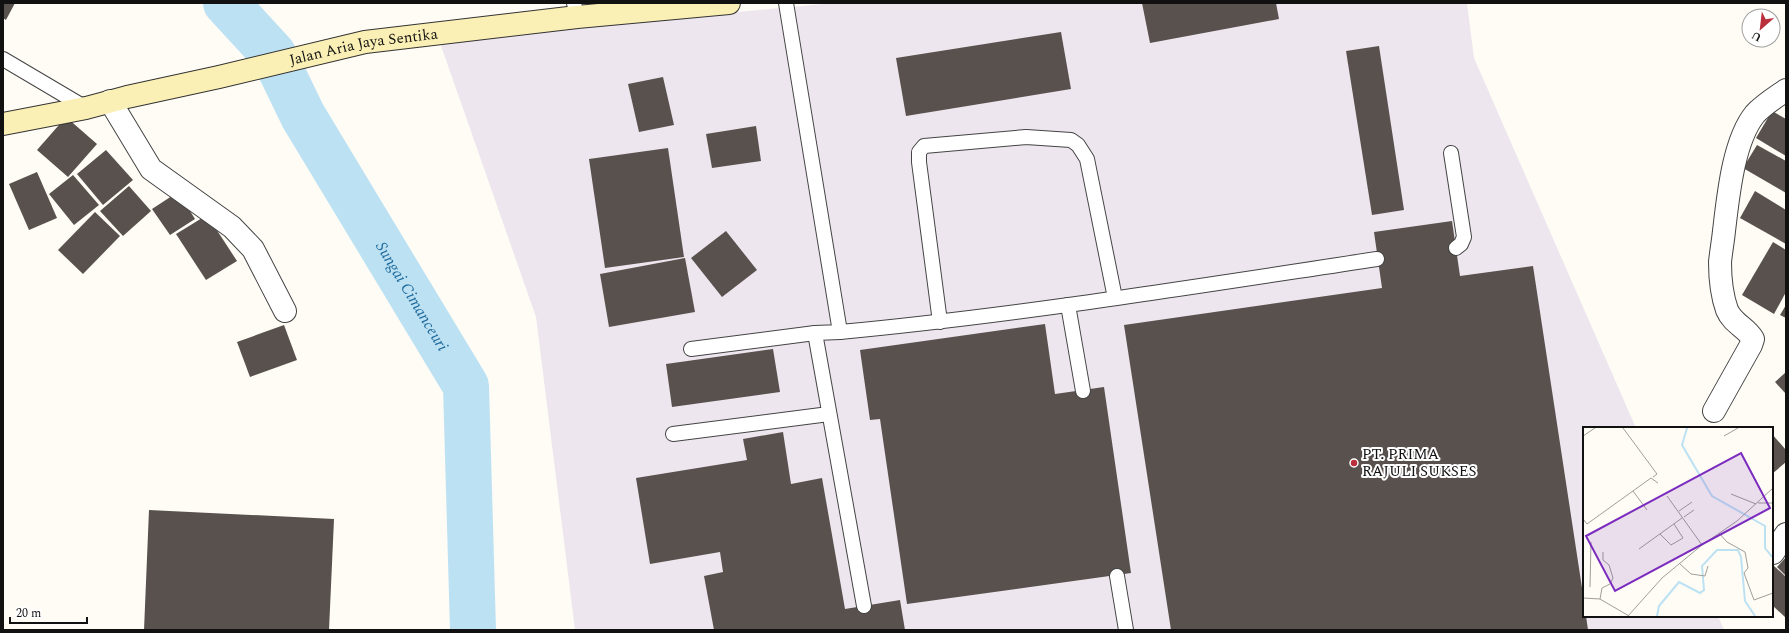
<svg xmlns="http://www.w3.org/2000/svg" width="1789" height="633" font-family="Spectral,serif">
<rect width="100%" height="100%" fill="#fefcf5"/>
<polygon fill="#ede6ee" points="834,3 1467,3 1474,58 1636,428 1584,428 1584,616 1718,616 1724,630 575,630 536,317 439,40"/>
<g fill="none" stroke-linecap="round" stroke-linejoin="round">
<path stroke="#bce1f3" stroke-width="46" id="s1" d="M226,3L273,54L303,116L466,386L473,630"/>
</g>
<g fill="#59514d">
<polygon points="3,3 15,3 6,20 3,18"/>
<polygon points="1142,3 1276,3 1279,19 1150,43"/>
<polygon points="1061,32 1071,89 906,116 896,58"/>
<polygon points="1379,46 1404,210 1372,215 1346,51"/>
<polygon points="663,77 674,125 639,132 628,84"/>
<polygon points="1772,111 1786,119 1786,156 1756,138"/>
<polygon points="66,117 97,144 68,177 37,150"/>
<polygon points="756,126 761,161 712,168 706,134"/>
<polygon points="1757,145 1786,161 1786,193 1743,168"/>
<polygon points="668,148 684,257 605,268 589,159"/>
<polygon points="106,150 133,180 103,205 77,174"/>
<polygon points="37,172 57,218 29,230 9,184"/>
<polygon points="73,175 99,205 74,225 49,194"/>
<polygon points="129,186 151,211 123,236 100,211"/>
<polygon points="1755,191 1786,210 1786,244 1740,218"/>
<polygon points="178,192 195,219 170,235 152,209"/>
<polygon points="95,212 120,236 83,274 58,250"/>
<polygon points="207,215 237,261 206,280 176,234"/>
<polygon points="1452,221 1460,276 1533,266 1584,601 1584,616 1586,616 1588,630 1171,630 1124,325 1382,288 1374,232"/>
<polygon points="726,231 757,270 722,297 691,258"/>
<polygon points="1773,242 1786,250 1786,292 1774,314 1742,295"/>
<polygon points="685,258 695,312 609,327 600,274"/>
<polygon points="1786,305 1786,318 1780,315"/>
<polygon points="1045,324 1055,394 1104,387 1131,573 907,604 880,419 870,420 860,350"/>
<polygon points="284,325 297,360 250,377 237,342"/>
<polygon points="773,349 780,392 672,407 666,364"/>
<polygon points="1786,372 1786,394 1775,382"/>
<polygon points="783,432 791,484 822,478 845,609 900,600 905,630 714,630 704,576 723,572 720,552 650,564 636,478 747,460 743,439"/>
<polygon points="1772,434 1786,450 1786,462 1772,474"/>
<polygon points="149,510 334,519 329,630 144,630"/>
<polygon points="1786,557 1786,576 1777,567"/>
<polygon points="1773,565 1786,577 1786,618 1772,605"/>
</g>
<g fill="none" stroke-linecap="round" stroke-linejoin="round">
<defs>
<g id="lane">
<polyline points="574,3 577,17"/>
<polyline points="786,3 840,332 815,333 864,606"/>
<polyline points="3,59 86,108"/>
<polyline points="1451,153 1464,237 1461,244 1456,248"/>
<polyline points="1068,305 1083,391"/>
<polyline points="940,322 919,162 919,152 924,146 1026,137 1071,140 1078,145 1087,159 1115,298"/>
<path d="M840,332C1020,315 1198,286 1377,259"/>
<polyline points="691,349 815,333"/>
<polyline points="673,434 829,414"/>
<polyline points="1117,576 1126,630"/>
</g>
<g id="street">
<polyline points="110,101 151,169 232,227 253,249 285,311"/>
<path d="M1714,411L1751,345L1753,339C1746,327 1733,324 1727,310C1722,296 1720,276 1720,262C1721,252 1723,241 1724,231C1728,198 1733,141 1755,114C1763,105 1776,97 1786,90"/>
<polyline points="1773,553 1786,534"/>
</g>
<g id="secondary">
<path id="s2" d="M3,124L86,108L127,97L219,77L365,42L577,17L729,3"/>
</g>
</defs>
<use href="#lane" stroke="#444" stroke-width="16"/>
<use href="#street" stroke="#444" stroke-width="24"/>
<use href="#secondary" stroke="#333" stroke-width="24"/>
<use href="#lane" stroke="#fff" stroke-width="14"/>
<use href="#street" stroke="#fff" stroke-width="22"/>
<use href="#secondary" stroke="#faefb4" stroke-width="22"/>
</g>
<circle fill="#b9303c" stroke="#fff" stroke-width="1.5" cx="1354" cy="463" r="4"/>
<g text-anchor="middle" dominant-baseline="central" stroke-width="4" stroke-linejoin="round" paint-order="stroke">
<g font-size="15" fill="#111" stroke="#fff">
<text stroke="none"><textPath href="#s2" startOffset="369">Jalan Aria Jaya Sentika</textPath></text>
</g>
<g font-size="15" fill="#111" stroke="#fff" text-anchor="start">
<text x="1362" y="454">PT. PRIMA<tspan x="1362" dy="17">RAJULI SUKSES</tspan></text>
</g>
<g font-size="16" font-style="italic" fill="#206b9c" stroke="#fff">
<text stroke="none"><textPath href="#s1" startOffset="349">Sungai Cimanceuri</textPath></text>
</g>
</g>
<g transform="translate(1583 427)">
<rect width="190" height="190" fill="#fefcf5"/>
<path fill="none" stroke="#bce1f3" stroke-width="2" d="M104,1L99,18L129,69L182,99V121L190,131M74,189L76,179L96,155L117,166L121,163L119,139L134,123H155L158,130L162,174L172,189"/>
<path fill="none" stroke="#9f9e9a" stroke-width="1" d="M40,1L74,47L70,50M0,9L12,1M141,9L155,1M50,64L64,83M148,67L173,77M84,69L119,118M175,76H190M96,84L109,75M101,90L111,83M0,92L4,97L68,51L75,56M136,106L144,115L162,125L165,141L161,146L171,173L190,166M77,107L88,118L100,111L91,97M56,122L99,91M96,136L108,147L122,149L125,139M7,160L8,115M0,171L17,172L46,189M17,172L19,161L27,157L30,151L26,138L20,133V125M45,189L79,151L119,118L154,94L190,61"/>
<path fill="#7b2cbf" fill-opacity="0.15" stroke="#7b2cbf" stroke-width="2" d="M158,26L187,81L32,164L3,109Z"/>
<rect width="190" height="190" fill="none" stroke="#111" stroke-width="2"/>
</g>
<rect width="1789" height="633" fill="none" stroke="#111111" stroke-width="8"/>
<g transform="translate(1761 28) rotate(208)"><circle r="19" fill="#ffffff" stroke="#a0a0a0"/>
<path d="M0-3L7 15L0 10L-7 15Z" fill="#b9303c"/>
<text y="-6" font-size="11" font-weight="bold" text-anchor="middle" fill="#111111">U</text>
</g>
<path d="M10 617v6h77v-6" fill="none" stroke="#111111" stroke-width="2"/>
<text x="16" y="617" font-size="12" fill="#111111" stroke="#ffffff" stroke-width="3" paint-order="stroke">20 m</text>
</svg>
